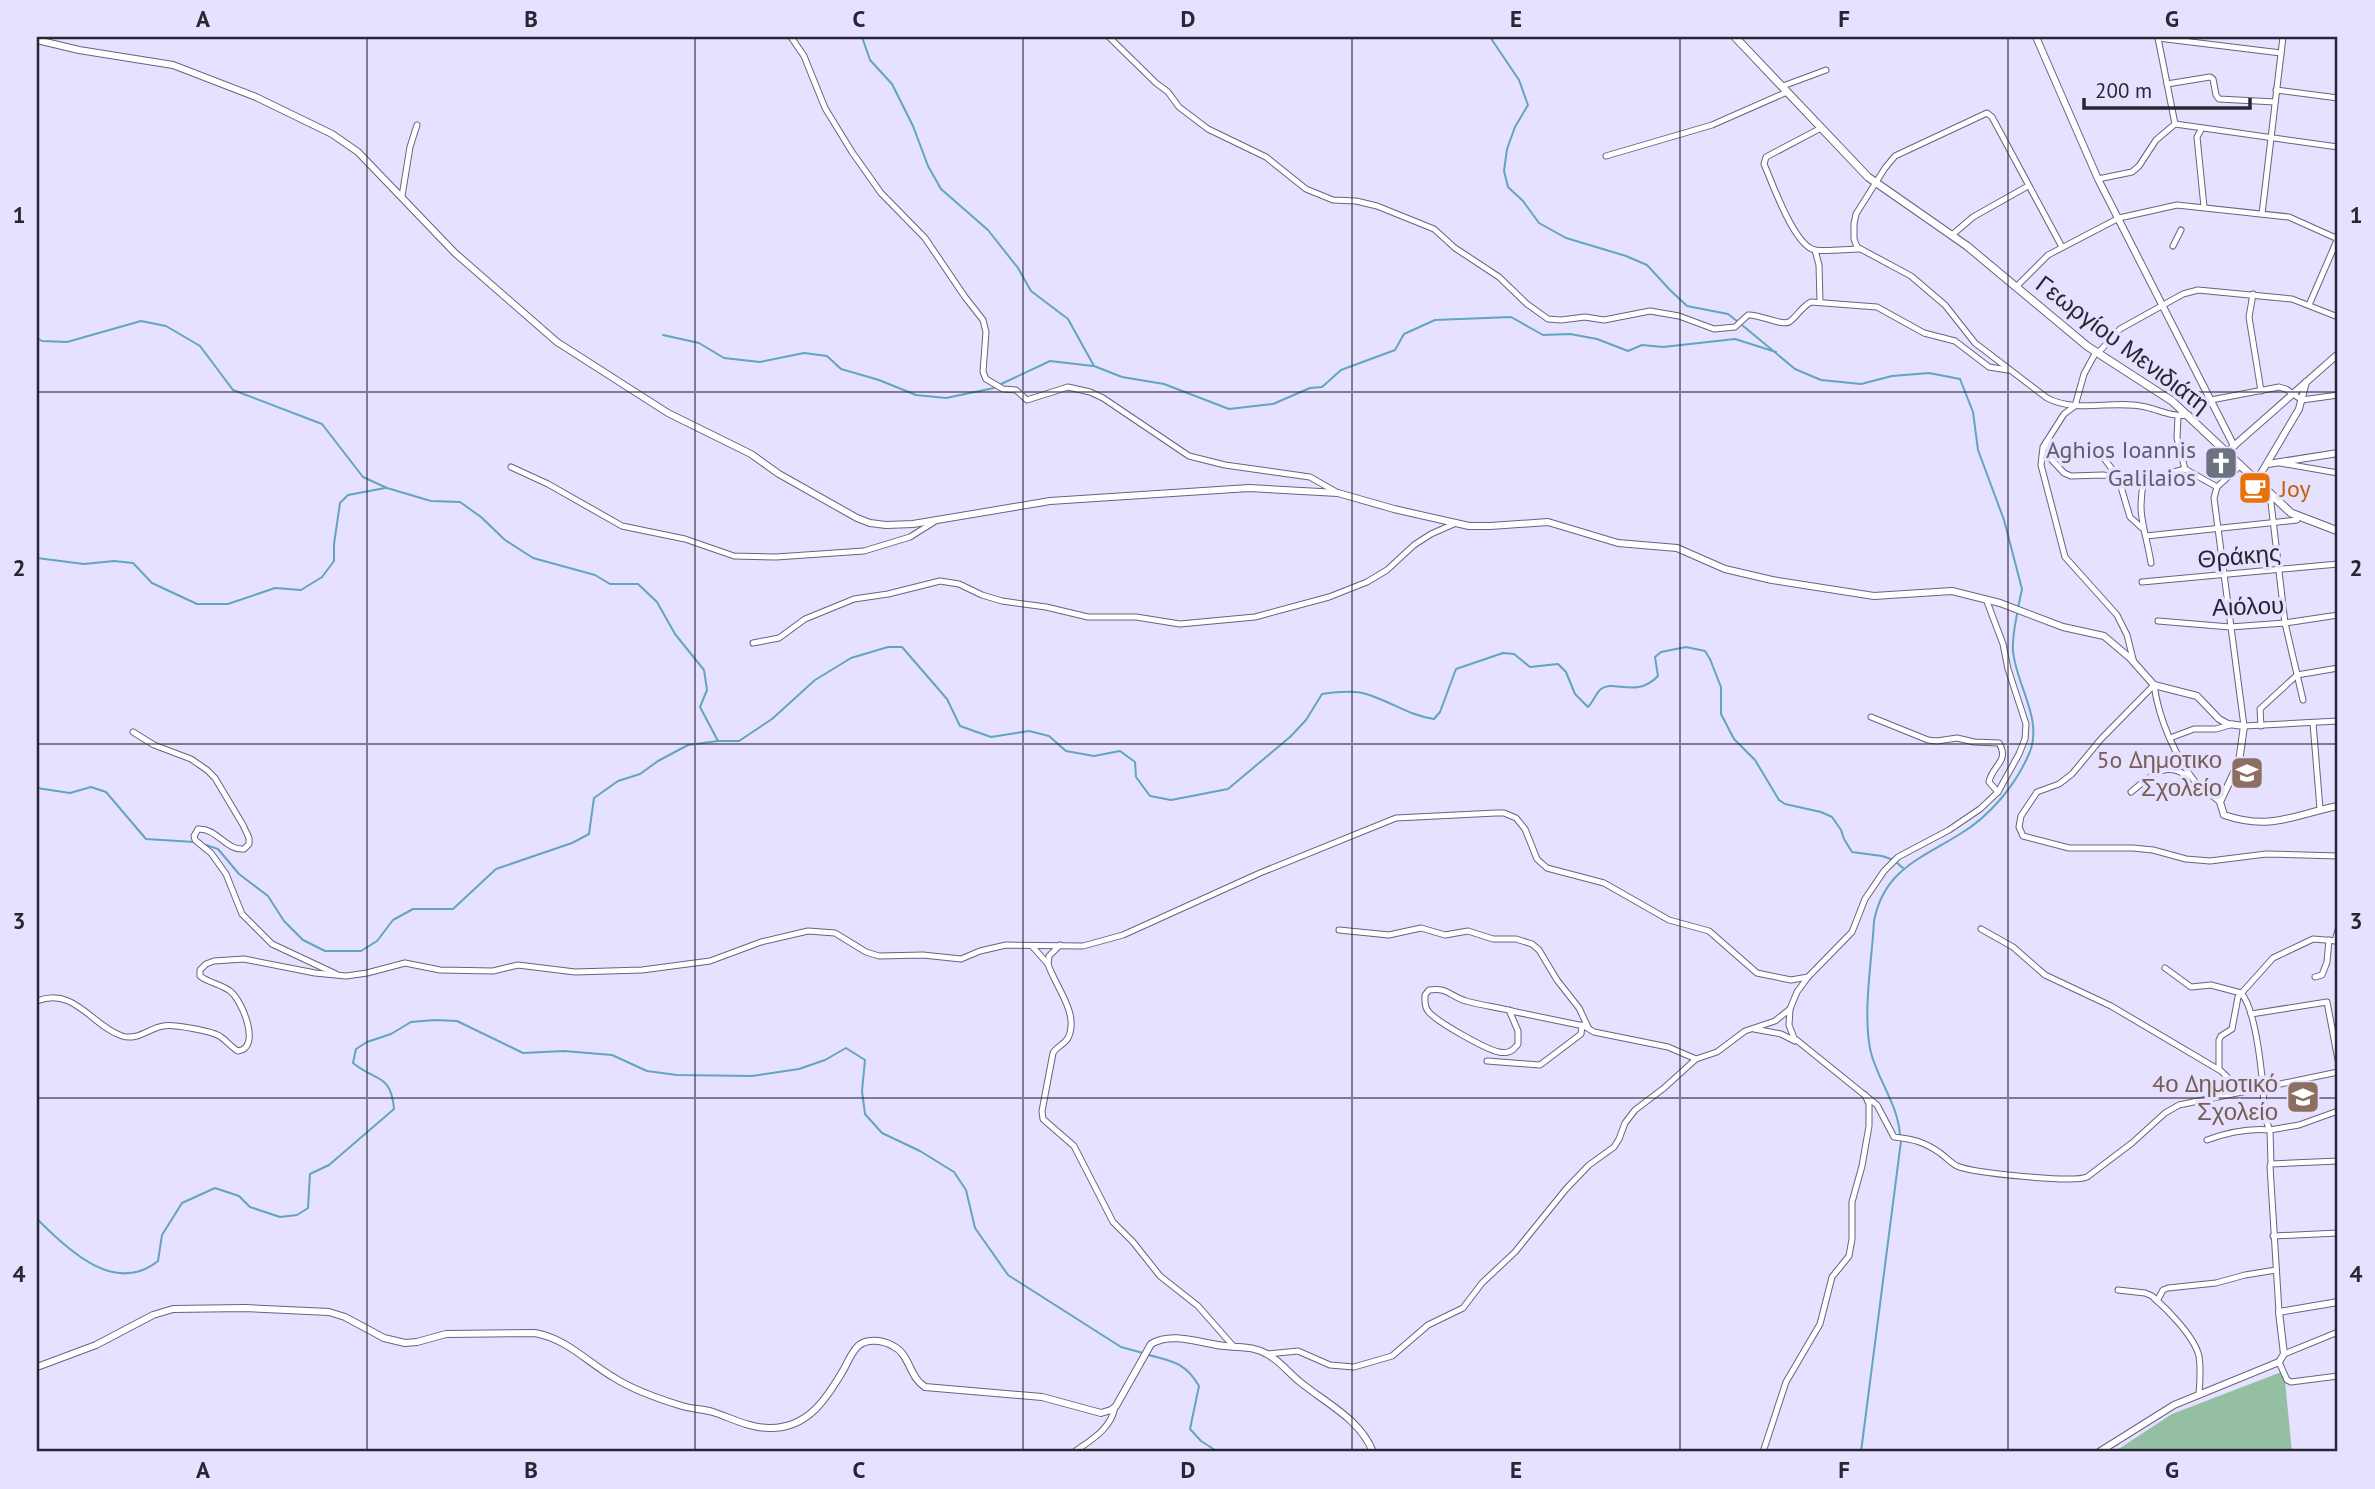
<svg xmlns="http://www.w3.org/2000/svg" width="2375" height="1489" font-family="'PT Sans',sans-serif">
<rect width="100%" height="100%" fill="#e6e1fe"/>
<polygon fill="#95bfa3" points="2284,1371 2292,1452 2114,1452 2172,1414"/>
<g fill="none" stroke-linecap="round" stroke-linejoin="round">
<g stroke="#62a5bf" stroke-width="2">
<polyline points="862,37 870,60 892,84 913,126 928,166 941,189 988,230 1018,268 1031,291 1068,319 1094,366 1122,377 1164,384 1229,409 1273,404 1310,388 1322,387 1341,370 1395,350 1404,334 1435,320 1511,317 1543,335 1570,334 1597,339 1628,351 1642,345 1663,347 1735,339 1776,352"/>
<polyline points="1490,37 1519,80 1528,105 1515,127 1507,149 1504,171 1508,187 1523,201 1539,223 1566,238 1626,256 1647,265 1670,290 1687,306 1728,314 1737,321"/>
<polyline points="1742,325 1795,369 1821,380 1861,384 1892,376 1929,373 1960,379 1973,412 1978,450 2004,520 2022,589 2018,608"/>
<polyline points="663,335 699,343 724,358 760,362 804,353 827,356 841,369 879,380 916,395 946,398 994,388"/>
<polyline points="37,338 42,341 67,342 141,321 166,326 200,346 233,390 322,424 363,477 387,488 431,501 460,502 481,517 505,540 533,558 595,575 610,584 638,584 657,602 675,634 704,670 707,690 700,707 718,741"/>
<polyline points="999,385 1050,361 1093,366"/>
<polyline points="37,558 84,564 114,561 133,563 152,583 197,604 228,604 275,588 301,590 322,577 334,561 334,544 340,503 348,495 385,488"/>
<polyline points="37,788 70,793 91,787 106,792 146,839 194,842"/>
<path d="M206,845L218,849L239,874L268,896L284,921L303,940L325,951H361L377,941L393,920L413,909H453L496,869L572,843L589,834L594,798L618,781L640,774L658,761L688,745L718,741H739L772,719L815,680L851,658L888,647H902L947,699L960,726L991,737L1029,731L1049,736L1066,751L1094,756L1120,751L1135,762L1136,777L1150,796L1171,800L1228,789L1290,737L1306,720L1322,694C1336,692 1353,690 1366,694C1390,701 1410,716 1434,719L1440,712L1456,669L1503,653L1514,654L1530,667L1558,664L1566,672L1575,694L1588,707C1593,702 1596,693 1601,689C1614,679 1636,699 1658,676L1655,657L1661,652L1686,647L1705,651L1710,659L1721,687V714L1734,739L1755,760L1779,800L1785,804L1821,812L1832,817L1841,830L1844,839L1852,852L1882,856L1891,859"/>
<polyline points="1896,862 1903,868"/>
<path d="M1900,1135C1898,1105 1879,1082 1871,1053C1862,1015 1872,961 1874,921C1884,870 1920,859 1960,834C1990,816 2015,786 2029,754C2044,720 2016,685 2013,651C2012,638 2015,626 2017,614"/>
<path d="M37,1219C68,1249 114,1296 158,1261L162,1235L182,1203L215,1188L239,1196L250,1207L280,1217L297,1215L308,1208L310,1174L329,1165L394,1109C391,1073 376,1082 353,1063L356,1049L367,1042L391,1034L411,1022L435,1020L457,1021L523,1053L564,1051L612,1055L647,1071L677,1075L752,1076L799,1069L825,1060L846,1048L865,1060L862,1091L865,1114L882,1133L920,1151L954,1172L966,1190L975,1228L1008,1275L1121,1347L1143,1353"/>
<path d="M1149,1355C1173,1362 1185,1362 1199,1386L1190,1429L1201,1441L1218,1452"/>
<polyline points="1861,1452 1901,1141"/>
</g>
<defs>
<g id="minor">
<polyline points="791,37 804,56 825,108 852,152 881,193 925,238 965,297 983,320 986,332 983,372 986,379 1003,389 1016,390 1027,400 1068,387 1090,392 1103,398 1189,456 1225,465 1310,477 1338,493"/>
<path d="M1109,37L1156,83L1168,92L1179,107L1208,129L1266,157L1306,189L1333,200L1356,201L1377,206L1434,229L1455,248L1499,277L1527,304L1548,319L1561,320L1585,317L1604,320L1650,311L1679,316L1714,329L1735,327L1748,315C1759,314 1781,326 1789,322C1797,317 1801,307 1811,302L1877,307L1924,333L1955,341L1989,367L2008,370"/>
<polyline points="2158,38 2281,53"/>
<polyline points="2158,38 2175,124"/>
<polyline points="2167,84 2210,77 2213,79 2216,95 2219,99 2275,102"/>
<polyline points="1783,86 1826,70"/>
<polyline points="2276,90 2338,98"/>
<path d="M1821,128L1766,157L1764,164C1772,182 1794,246 1815,250C1828,252 1846,249 1860,249"/>
<polyline points="2202,128 2197,137 2204,207"/>
<polyline points="1606,156 1712,125 1787,92"/>
<polyline points="2098,179 2132,172 2139,166 2156,140 2175,124 2338,147"/>
<polyline points="402,196 410,147 417,125"/>
<polyline points="2262,214 2283,37"/>
<polyline points="1952,235 1973,217 2028,186"/>
<polyline points="2173,246 2181,230"/>
<path d="M2062,247L1992,117L1987,113L1895,156L1885,168L1856,214L1854,224V239L1857,247L1911,276L1945,305L1975,343L2047,398C2078,414 2113,399 2146,407C2162,411 2172,417 2189,415"/>
<polyline points="1815,250 1819,265 1820,302"/>
<polyline points="2016,287 2048,255 2119,218 2177,205 2289,217 2338,239"/>
<polyline points="2253,294 2249,317 2261,391"/>
<polyline points="2309,305 2338,238"/>
<polyline points="2096,352 2084,374 2075,406 2064,414 2043,447 2041,465 2065,557 2117,615 2127,635 2134,663"/>
<polyline points="2098,353 2120,329 2183,294 2198,290 2292,299 2338,317"/>
<polyline points="2211,400 2279,387 2286,389 2302,400 2338,395"/>
<polyline points="2178,416 2177,438 2185,469"/>
<polyline points="2046,443 2051,459 2064,473 2071,476 2103,475 2141,481 2185,469 2217,487"/>
<polyline points="2097,449 2118,477 2130,517 2142,528"/>
<polyline points="2280,463 2338,473"/>
<polyline points="2241,465 2217,487 2214,498 2244,726 2338,721"/>
<polyline points="511,467 548,484 622,526 685,539 734,556 776,557 864,551 910,537 934,522"/>
<path d="M2144,481C2136,514 2146,531 2151,563"/>
<polyline points="2270,494 2285,623 2303,700"/>
<polyline points="2146,536 2297,520 2298,517"/>
<polyline points="2142,582 2338,564"/>
<path d="M1986,599L2003,644L2008,669L2026,724L2025,739L2019,754L1998,792L1980,809L1949,830L1898,857L1884,871L1865,899L1852,932L1808,977L1797,992L1790,1009L1789,1025L1794,1038L1877,1105L1894,1137C1913,1139 1925,1142 1940,1153C1946,1157 1951,1163 1957,1166C1973,1173 2073,1183 2087,1177L2132,1143L2165,1113L2179,1105L2338,1072"/>
<polyline points="2158,621 2230,627 2285,623 2338,615"/>
<polyline points="753,643 779,638 805,619 854,599 888,594 940,581 959,584 982,595 1002,601 1046,607 1088,617 1136,617 1180,624 1255,617 1329,597 1367,582 1387,570 1414,545 1431,534 1456,523"/>
<polyline points="2297,675 2338,668"/>
<polyline points="2154,685 2101,739 2072,774 2059,784 2037,792 2021,816 2019,827 2023,836 2069,848 2133,848 2153,850 2186,859 2210,861 2266,854 2338,856"/>
<path d="M2154,685C2159,720 2175,756 2196,783"/>
<path d="M1871,717L1928,740L1937,741L1957,738L1974,742L1999,743C2010,762 1992,765 1989,782L1998,792"/>
<polyline points="2313,723 2320,809"/>
<polyline points="2261,726 2260,709 2297,675"/>
<path d="M133,732L154,745L191,759L207,770L215,778L243,825L249,838V844L244,849C226,851 217,828 198,829L194,836L195,840L211,853L226,874L242,914L272,944L336,974"/>
<polyline points="2170,738 2194,729 2216,729 2233,724"/>
<polyline points="2195,782 2220,802"/>
<path d="M2131,792C2150,777 2164,760 2187,776"/>
<polyline points="1981,929 2013,947 2045,975 2111,1006 2221,1071 2243,1092"/>
<polyline points="1339,930 1389,935 1421,928 1445,935 1468,931 1493,939 1516,939 1532,944 1539,950 1557,980 1579,1008 1588,1027"/>
<polyline points="2335,941 2338,930"/>
<path d="M1060,945L1049,956L1048,964C1055,986 1080,1014 1068,1038C1064,1045 1057,1046 1053,1053L1042,1111L1043,1119L1074,1146L1113,1222L1133,1242L1160,1276L1198,1306L1234,1347"/>
<polyline points="1032,946 1048,964"/>
<path d="M2165,968L2191,987L2211,985L2241,993C2255,1008 2261,1066 2263,1087C2264,1102 2263,1117 2270,1130C2249,1128 2226,1133 2207,1140"/>
<polyline points="2315,977 2322,975 2327,962 2329,940"/>
<path d="M37,1001C74,986 92,1026 122,1036C137,1041 150,1028 163,1026C173,1024 213,1031 221,1037C227,1041 231,1047 238,1051C262,1048 242,1000 230,991C221,984 209,983 200,976V970L206,964L214,961L244,959L315,973L346,976L367,973L405,963L440,970L493,971L518,965L575,972L642,970L710,961L761,942L808,931L835,933L866,952L879,956L923,955L961,959L980,951L1006,945L1083,946L1123,935L1260,873L1396,818L1496,813H1504L1516,818L1525,829L1537,859L1547,868L1604,883L1669,920L1709,931L1757,973L1791,980L1808,977"/>
<path d="M1509,1010L1518,1031V1044C1513,1051 1508,1054 1499,1052C1487,1050 1435,1021 1428,1011C1424,1006 1425,1000 1425,995L1429,990C1449,987 1450,997 1466,1001C1483,1006 1499,1007 1516,1012L1584,1026L1594,1032L1668,1047L1696,1059"/>
<polyline points="2251,1014 2327,1002 2338,1060"/>
<polyline points="1754,1029 1781,1034 1795,1041"/>
<polyline points="1487,1061 1540,1065 1581,1034 1582,1025"/>
<polyline points="2219,1069 2219,1040 2221,1036 2232,1029 2238,997 2273,958 2313,939 2338,941"/>
<polyline points="2271,1164 2270,1130 2299,1125 2338,1111"/>
<polyline points="2273,1236 2338,1233"/>
<path d="M2118,1290L2145,1293L2152,1296C2167,1309 2194,1336 2199,1356C2201,1368 2200,1382 2199,1394"/>
<polyline points="2157,1301 2163,1290 2168,1288 2216,1283 2245,1275 2276,1270"/>
<polyline points="2279,1312 2270,1166 2271,1164 2338,1161"/>
<polyline points="1268,1354 1298,1351 1330,1365 1354,1367 1392,1356 1428,1325 1463,1308 1482,1283 1515,1252 1566,1189 1589,1165 1614,1147 1619,1139 1625,1123 1635,1110 1664,1088 1696,1059 1717,1052 1745,1031 1775,1021 1790,1009"/>
<polyline points="2284,1354 2338,1332"/>
<polyline points="2279,1362 2287,1380 2291,1382 2338,1376"/>
<path d="M1074,1452C1091,1440 1111,1429 1115,1407"/>
<polyline points="1763,1452 1786,1382 1820,1324 1832,1277 1849,1256 1852,1239 1852,1202 1862,1166 1869,1126 1869,1104 1865,1095"/>
</g>
<g id="tertiary">
<polyline points="2036,37 2098,179 2234,446"/>
<path d="M37,40L79,50L173,65L256,97L332,134L358,152L455,253L557,342L668,413L751,454L779,474L857,518L870,523L886,525L913,524L1050,501L1249,488L1338,493L1394,509L1469,526H1490L1548,522L1618,543L1677,548L1725,569L1772,580L1874,596L1952,591L2000,603L2063,627L2104,636L2130,658L2154,685L2197,696L2219,719L2228,724L2244,726L2239,762L2220,802L2224,815C2271,831 2293,815 2338,806"/>
<polyline points="2227,452 2338,354"/>
<polyline points="2268,464 2338,453"/>
<polyline points="2257,480 2299,409 2306,382"/>
<path d="M37,1367L96,1345L153,1315L173,1309L245,1308L329,1312L345,1317L384,1338L405,1343L417,1342L446,1334L535,1333C567,1339 586,1361 613,1377C633,1390 659,1399 682,1406C692,1409 703,1409 713,1412C731,1418 750,1428 769,1428C808,1429 827,1398 844,1369C848,1361 852,1352 858,1346C867,1338 883,1340 893,1346C910,1354 909,1377 925,1387L1042,1397L1101,1413L1111,1410L1116,1406L1151,1344C1173,1331 1202,1344 1225,1346C1240,1348 1254,1346 1267,1354C1280,1361 1289,1373 1300,1382C1327,1404 1360,1419 1373,1452"/>
<polyline points="2099,1452 2174,1405 2279,1362 2284,1354 2279,1312 2338,1302"/>
</g>
<polyline id="secondary" points="1735,37 1868,177 1967,246 2087,346 2172,401 2291,513 2338,531"/>
</defs>
<use href="#minor" stroke="#696281" stroke-width="7"/>
<use href="#tertiary" stroke="#696281" stroke-width="8"/>
<use href="#secondary" stroke="#696281" stroke-width="9"/>
<use href="#minor" stroke="#fff" stroke-width="5"/>
<use href="#tertiary" stroke="#fff" stroke-width="6"/>
<use href="#secondary" stroke="#fff" stroke-width="7"/>
</g>
<path fill="none" stroke="#292634" stroke-width="2" stroke-opacity="0.55" d="M367,37V1452M695,37V1452M1023,37V1452M1352,37V1452M1680,37V1452M2008,37V1452M37,392H2338M37,744H2338M37,1098H2338"/>
<defs>
<symbol id="church-square" viewBox="-11 -11 22 22"><rect x="-9" y="-9" width="18" height="18" rx="4" fill="#6b7280" stroke="#e6e1fe"/><path d="M-1.2-6h2.4v3.5h3.3v2.4h-3.3V6h-2.4V-.1h-3.3v-2.4h3.3Z" fill="#fff"/></symbol>
<symbol id="cafe-square" viewBox="-11 -11 22 22"><rect x="-9" y="-9" width="18" height="18" rx="4" fill="#e8710a" stroke="#e6e1fe"/><path d="M-5.5-4.5H6V0H3Q3 3.5 0 3.5H-2.5Q-5.5 3.5-5.5 0ZM3-3.2v2h1.7v-2ZM-6 4.5H4V6H-6Z" fill="#fff"/></symbol>
<symbol id="school-square" viewBox="-11 -11 22 22"><rect x="-9" y="-9" width="18" height="18" rx="4" fill="#8d6e63" stroke="#e6e1fe"/><path d="M0-5L7-2L0 1L-7-2ZM-4 1L0 2.5L4 1V4Q0 6-4 4Z" fill="#fff"/></symbol>
</defs>
<g fill-rule="evenodd">
<use href="#church-square" x="2202" y="444" width="38" height="38"/>
<use href="#cafe-square" x="2236" y="469" width="38" height="38"/>
<use href="#school-square" x="2228" y="754" width="38" height="38"/>
<use href="#school-square" x="2284" y="1078" width="38" height="38"/>
</g>
<g text-anchor="middle" dominant-baseline="central" stroke-width="7" stroke-linejoin="round" paint-order="stroke">
<g font-size="24" fill="#292634" stroke="#e6e1fe">
<text transform="translate(2123 344) rotate(37)">Γεωργίου Μενιδιάτη</text>
<text transform="translate(2239 556) rotate(-5)">Θράκης</text>
<text transform="translate(2248 606) rotate(-2)">Αιόλου</text>
</g>
<g font-size="24" fill="#5b616d" stroke="#e6e1fe" text-anchor="end">
<text x="2196" y="449">Aghios Ioannis<tspan x="2196" dy="28">Galilaios</tspan></text>
</g>
<g font-size="24" fill="#c56008" stroke="#e6e1fe" text-anchor="start">
<text x="2280" y="488">Joy</text>
</g>
<g font-size="24" fill="#785e54" stroke="#e6e1fe" text-anchor="end">
<text x="2222" y="759">5o Δημοτικο<tspan x="2222" dy="28">Σχολείο</tspan></text>
<text x="2278" y="1083">4ο Δημοτικό<tspan x="2278" dy="28">Σχολείο</tspan></text>
</g>
</g>
<rect width="2375" height="1489" fill="none" stroke="#e6e1fe" stroke-width="77"/>
<path d="M2084 98v10h166v-10" fill="none" stroke="#292634" stroke-width="3.5"/>
<text x="2095" y="98" font-size="21" fill="#292634" stroke="#e6e1fe" stroke-width="5" paint-order="stroke">200 m</text>
<rect x="38" y="38" width="2298" height="1412" fill="none" stroke="#292634" stroke-width="2.5"/>
<g font-size="23" text-anchor="middle" font-weight="bold" fill="#292634">
<text x="203" y="27">A</text>
<text x="531" y="27">B</text>
<text x="859" y="27">C</text>
<text x="1188" y="27">D</text>
<text x="1516" y="27">E</text>
<text x="1844" y="27">F</text>
<text x="2172" y="27">G</text>
<text x="19" y="223">1</text>
<text x="2356" y="223">1</text>
<text x="19" y="576">2</text>
<text x="2356" y="576">2</text>
<text x="19" y="929">3</text>
<text x="2356" y="929">3</text>
<text x="19" y="1282">4</text>
<text x="2356" y="1282">4</text>
<text x="203" y="1478">A</text>
<text x="531" y="1478">B</text>
<text x="859" y="1478">C</text>
<text x="1188" y="1478">D</text>
<text x="1516" y="1478">E</text>
<text x="1844" y="1478">F</text>
<text x="2172" y="1478">G</text>
</g>
</svg>
